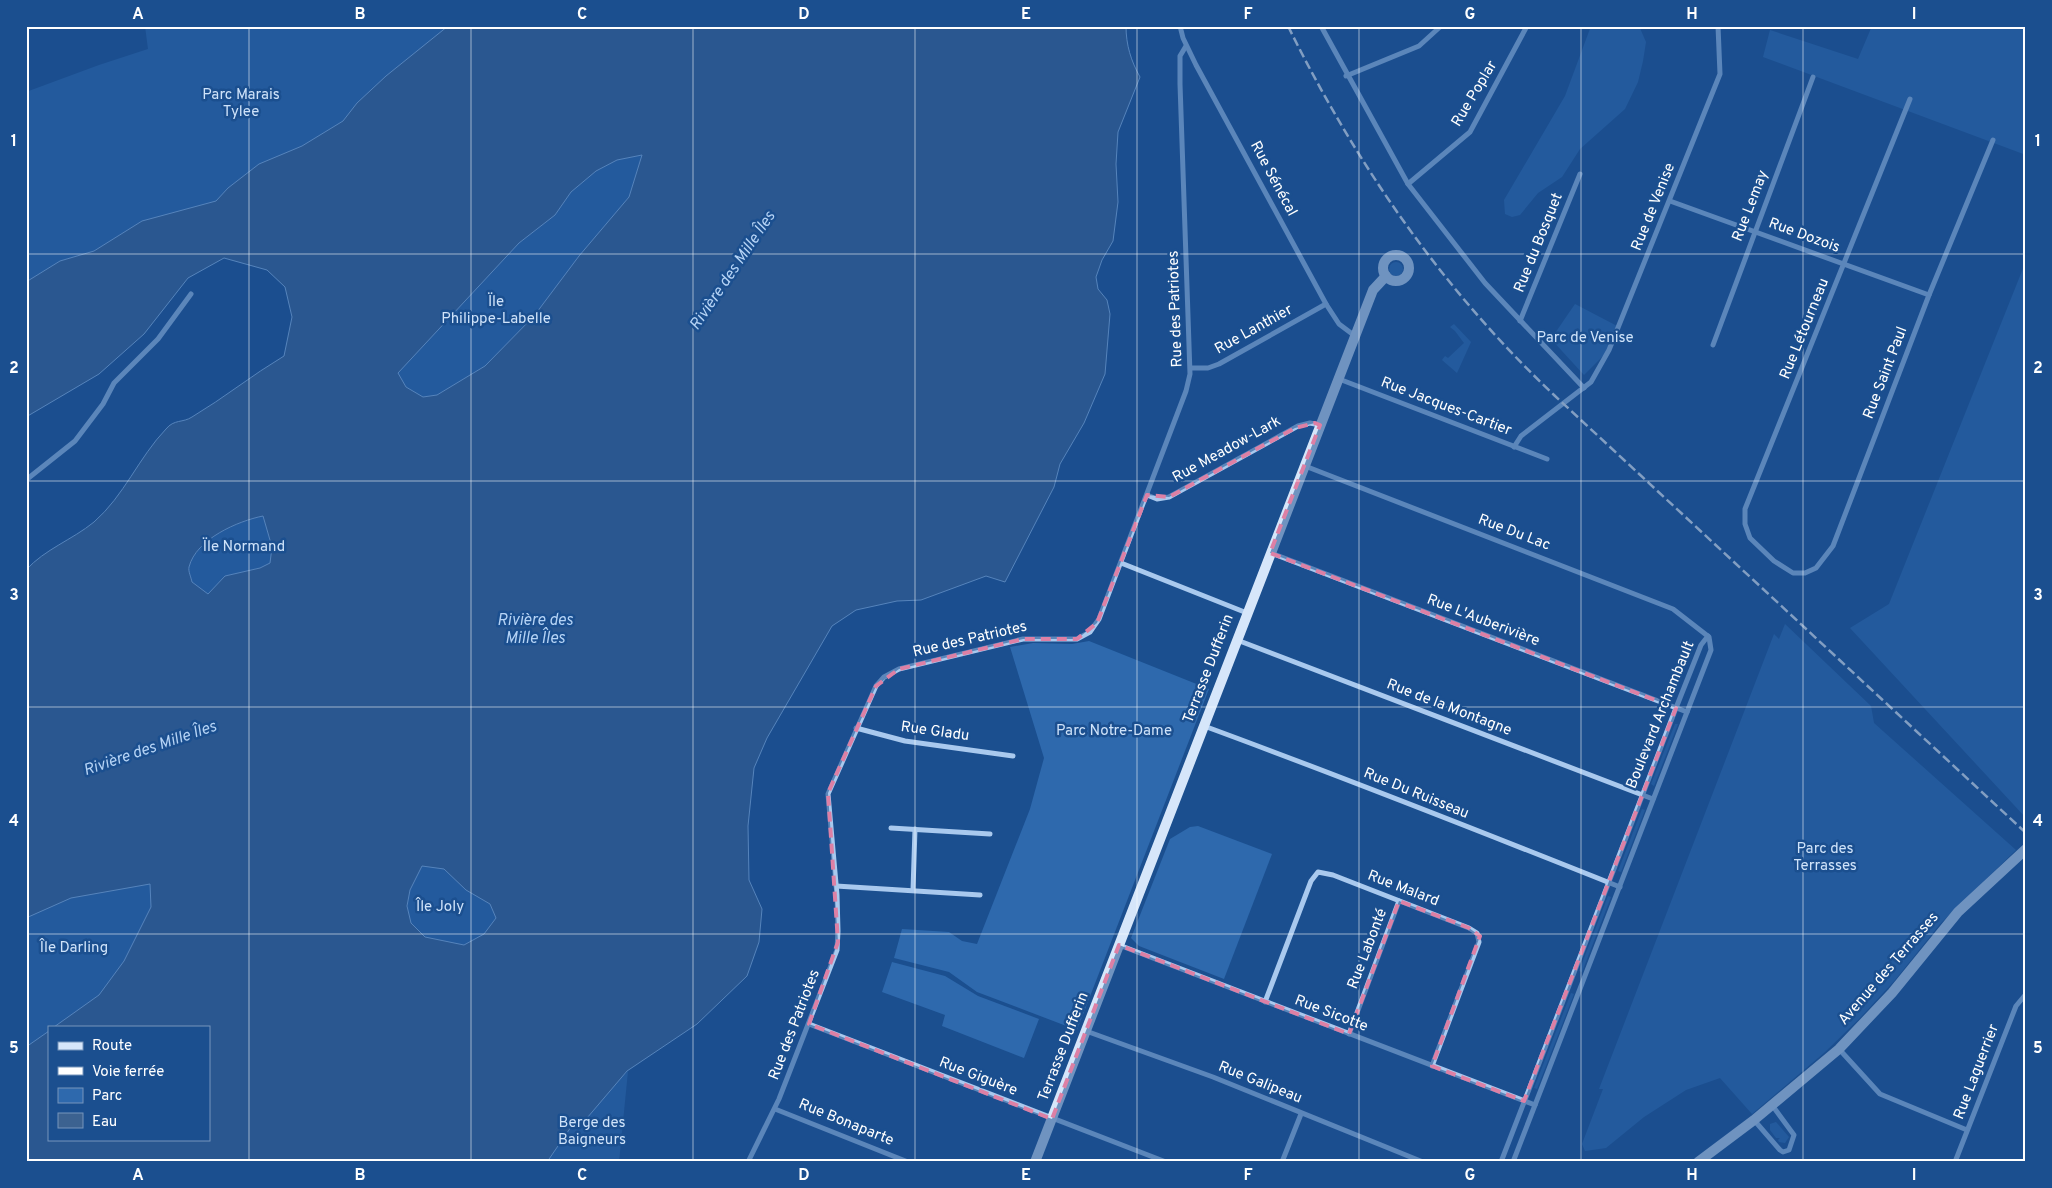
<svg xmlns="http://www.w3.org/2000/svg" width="2052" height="1188" font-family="Overpass,sans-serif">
<rect width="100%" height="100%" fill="#1b4f8f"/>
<g fill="#2e69ad">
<polygon points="145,26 472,26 325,142 221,209 142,221 94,251 60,261 26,282 26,92 99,65 148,49"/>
<polygon points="1591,26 1639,26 1646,42 1643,61 1638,82 1625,109 1580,149 1562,177 1538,193 1520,215 1512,217 1505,214 1504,200 1565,96"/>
<polygon points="1872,26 2026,26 2026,155 1763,57 1770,30 1858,59"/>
<polygon points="642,155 629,197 579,256 534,316 485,366 437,395 423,397 406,387 397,373 519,243 555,215 571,192 596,171 617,160"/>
<polygon points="2026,261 2026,818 1850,628 1889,604"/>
<circle cx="1396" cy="269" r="7"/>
<polygon points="1575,304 1619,327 1609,350 1584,375 1551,339"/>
<polygon points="1454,324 1471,342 1457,373 1442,360 1445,356 1448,358 1464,343 1455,331 1450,327"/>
<path d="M263,516L272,547L271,563L260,568L225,576L208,594L192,582C191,577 188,571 189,567C197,539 238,521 263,516Z"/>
<polygon points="1785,624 1871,706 1874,723 2016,850 1940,924 1895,980 1860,1018 1825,1052 1752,1114 1720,1078 1686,1090 1644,1117 1606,1148 1585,1151 1582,1144 1603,1089 1599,1089 1774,634 1779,639"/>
<polygon points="1089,641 1209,689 1077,1030 977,992 949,972 894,958 902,929 949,932 962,941 977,944 1030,809 1044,758 1010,647 1033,643 1072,644"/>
<polygon points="1675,724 1678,724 1654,786 1651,784"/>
<polygon points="1642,809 1645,810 1621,872 1618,871"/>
<polygon points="1198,826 1272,854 1224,979 1139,946 1131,938 1170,839 1190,827"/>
<path d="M480,838L496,918L484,934L464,945C452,943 438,942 426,937C398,926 407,886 421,867C427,860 469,843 480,838Z"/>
<polygon points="160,869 169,906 76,1027 49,1027 49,1046 26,1063 26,904"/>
<polygon points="1608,896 1611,897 1582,972 1579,971"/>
<polygon points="892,962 945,976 978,996 1039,1019 1024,1058 942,1026 945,1015 882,992"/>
<polygon points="1571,993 1574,994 1537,1089 1534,1088"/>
<polygon points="628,1071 619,1162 532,1162"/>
<polygon points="1776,1122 1789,1137 1785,1143 1779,1142 1778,1140 1780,1138 1776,1138 1770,1130 1770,1124"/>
</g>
<path fill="#3c6290" stroke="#9cc4f0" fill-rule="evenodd" d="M448,26H1126C1126,45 1131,61 1140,77L1118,132L1116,164L1118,202L1113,241L1102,260L1096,277L1098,289L1107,300L1110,314L1105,374L1084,423L1060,464L1054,487L1005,582L986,576L921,600L897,601L856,610L832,626L767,738L754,768L748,826L749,880L762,909L759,942L747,976L697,1024L627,1071L587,1118L571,1127L547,1162H26V1047L49,1031V1139H209V1027H54L99,995L124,961L151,907L150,884L71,898L26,918V570C45,549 72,540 94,522C124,496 139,457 166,429C174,419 183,423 192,417C224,398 252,375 284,356L292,317L285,287L267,270L224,258L188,278L144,334L99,374L26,417V282L60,261L94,251L142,221L216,201L228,188L259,164L302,146L343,121L357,103L386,76ZM642,155L629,197L579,256L534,316L485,366L437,395L423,397L406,387L398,373L519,243L555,215L571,192L596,171L617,160ZM263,516L272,547L270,563L260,568L225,576L208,594L192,582C191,577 188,571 189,567C196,539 238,521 263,516ZM422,866L444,869L466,890L490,904L496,918L484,934L464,945L425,937L411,923L407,906L410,890Z"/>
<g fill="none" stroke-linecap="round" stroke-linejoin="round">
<g stroke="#a9c9ee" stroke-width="5">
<polyline points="1180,26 1183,38 1196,65 1326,304 1339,324 1355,336"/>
<polyline points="1321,26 1408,184 1485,283 1584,388"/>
<polyline points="1346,76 1419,46 1441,26"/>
<polyline points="1910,99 1745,509 1745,524 1750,538 1774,561 1793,573 1805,573 1816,568 1833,546 1929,295 1993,140"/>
<polyline points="1408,184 1470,132 1527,26"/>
<polyline points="1670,201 1929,295"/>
<polyline points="1520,321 1580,174"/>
<polyline points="1713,345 1813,77"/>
<polyline points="1191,368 1208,368 1219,364 1326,304"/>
<polyline points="1339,379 1547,459"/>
<polyline points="1514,447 1521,436 1591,382 1609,350 1720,74 1718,26"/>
<polyline points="1305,466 1673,609 1709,637 1711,650 1513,1162"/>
<polyline points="26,480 75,441 103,404 114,383 158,339 191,294"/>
<polyline points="1147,495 1157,499 1169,497 1298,426 1310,423 1320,425"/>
<polyline points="1271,553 1687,712"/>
<polyline points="1121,563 1247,613"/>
<polyline points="1237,640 1653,799"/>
<path d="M1204,726C1343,777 1482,832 1620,887"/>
<polyline points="856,728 905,741 1013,756"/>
<polyline points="891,828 990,834"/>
<polyline points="836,886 980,895"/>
<polyline points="913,890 915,829"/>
<polyline points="1119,945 1535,1105"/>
<polyline points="1265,1002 1311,881 1318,872 1333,875 1469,928 1477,933 1479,942 1432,1066"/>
<polyline points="809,1024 1166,1162"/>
<polyline points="1086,1031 1213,1077 1423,1162"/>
<polyline points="1349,1034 1399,901"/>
<polyline points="1839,1049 1880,1094 1967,1130"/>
<polyline points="775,1109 908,1162"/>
<polyline points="1754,1120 1780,1150 1783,1152 1789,1150 1794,1135 1772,1105"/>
<polyline points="748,1162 779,1099 837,950 838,931 837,895 828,794 876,686 884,677 899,669 1023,639 1077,639 1090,632 1099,619 1186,391 1190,374 1180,84 1180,56 1186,46"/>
<polyline points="1282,1162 1301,1114"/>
<polyline points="1501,1162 1676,708 1701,645 1708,636"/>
<polyline points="1955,1162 2016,1006 2026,994"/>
</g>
<g stroke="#d6e6fa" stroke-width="10">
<circle cx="1396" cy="268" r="13"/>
<polyline points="1035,1162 1373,290 1386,276"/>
<polyline points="1698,1162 1754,1120 1839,1049 1892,993 1958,912 2026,849"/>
</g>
<path stroke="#fff" stroke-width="2.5" stroke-dasharray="9 4" stroke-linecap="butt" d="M1288,26C1356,164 1442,289 1554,395L2026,833"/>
</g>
<path d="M0 0H2052V1188H0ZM1315,423L1320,425L1270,553L1676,708L1524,1101L1432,1066L1480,936L1469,928L1399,901L1349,1034L1119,945L1052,1119L809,1024L838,942L828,793L876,686L899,669L1023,639H1077L1097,623L1147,495L1169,497L1295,428Z" fill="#1b4f8f" fill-opacity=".55" fill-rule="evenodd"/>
<path fill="none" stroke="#dd80a5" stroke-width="4" stroke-dasharray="10 6" stroke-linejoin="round" d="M1315,423L1320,425L1270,553L1676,708L1524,1101L1432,1066L1480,936L1469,928L1399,901L1349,1034L1119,945L1052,1119L809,1024L838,942L828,793L876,686L899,669L1023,639H1077L1097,623L1147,495L1169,497L1295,428Z"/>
<path fill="none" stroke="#fff" stroke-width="1" stroke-opacity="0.55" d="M249,26V1162M471,26V1162M693,26V1162M915,26V1162M1137,26V1162M1359,26V1162M1581,26V1162M1803,26V1162M26,254H2026M26,481H2026M26,707H2026M26,934H2026"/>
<g text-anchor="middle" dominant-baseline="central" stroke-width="5" stroke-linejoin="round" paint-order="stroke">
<g font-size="15" fill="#fff" stroke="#1b4f8f">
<text transform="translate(1475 94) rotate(-59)">Rue Poplar</text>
<text transform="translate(1273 179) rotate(62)">Rue Sénécal</text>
<text transform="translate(1751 206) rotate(-69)">Rue Lemay</text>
<text transform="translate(1654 207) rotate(-68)">Rue de Venise</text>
<text transform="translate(1804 236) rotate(20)">Rue Dozois</text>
<text transform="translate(1539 243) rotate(-68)">Rue du Bosquet</text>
<text transform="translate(1176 309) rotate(-92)">Rue des Patriotes</text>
<text transform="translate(1805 329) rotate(-68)">Rue Létourneau</text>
<text transform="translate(1254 330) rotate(-29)">Rue Lanthier</text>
<text transform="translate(1886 373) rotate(-69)">Rue Saint Paul</text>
<text transform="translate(1446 407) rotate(21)">Rue Jacques-Cartier</text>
<text transform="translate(1227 450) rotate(-29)">Rue Meadow-Lark</text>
<text transform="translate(1514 533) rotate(21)">Rue Du Lac</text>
<text transform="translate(1483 621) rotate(21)">Rue L'Auberivière</text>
<text transform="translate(970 640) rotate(-13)">Rue des Patriotes</text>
<text transform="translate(1209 669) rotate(-69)">Terrasse Dufferin</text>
<text transform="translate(1449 708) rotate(21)">Rue de la Montagne</text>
<text transform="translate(1661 715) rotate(-68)">Boulevard Archambault</text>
<text transform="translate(935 732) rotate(8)">Rue Gladu</text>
<text transform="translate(1416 794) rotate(22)">Rue Du Ruisseau</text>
<text transform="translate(1403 889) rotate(21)">Rue Malard</text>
<text transform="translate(1368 949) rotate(-69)">Rue Labonté</text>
<text transform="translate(1889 969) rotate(-49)">Avenue des Terrasses</text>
<text transform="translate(1331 1014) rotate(21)">Rue Sicotte</text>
<text transform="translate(795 1025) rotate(-69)">Rue des Patriotes</text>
<text transform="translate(1064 1047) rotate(-69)">Terrasse Dufferin</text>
<text transform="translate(1977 1072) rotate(-69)">Rue Laguerrier</text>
<text transform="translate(978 1077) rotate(21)">Rue Giguère</text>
<text transform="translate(1260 1083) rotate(22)">Rue Galipeau</text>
<text transform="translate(846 1123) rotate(22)">Rue Bonaparte</text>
</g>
<g font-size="15" fill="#cfe3fa" stroke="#1b4f8f">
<text x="241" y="95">Parc Marais<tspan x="241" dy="17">Tylee</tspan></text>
<text x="496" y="302">Ïle<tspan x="496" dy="17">Philippe-Labelle</tspan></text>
<text x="1585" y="338">Parc de Venise</text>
<text x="244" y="547">Ïle Normand</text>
<text x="1114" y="731">Parc Notre-Dame</text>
<text x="1825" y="849">Parc des<tspan x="1825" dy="17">Terrasses</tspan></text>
<text x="440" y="907">Île Joly</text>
<text x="74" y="948">Île Darling</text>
<text x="592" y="1123">Berge des<tspan x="592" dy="17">Baigneurs</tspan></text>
</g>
<g font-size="16" font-style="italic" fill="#b5d3f5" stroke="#1b4f8f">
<text transform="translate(733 271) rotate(-56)">Rivière des Mille Îles</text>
<text x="535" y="621">Rivière des<tspan x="535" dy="18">Mille Îles</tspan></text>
<text transform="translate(150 749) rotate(-19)">Rivière des Mille Îles</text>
</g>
</g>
<rect width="2052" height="1188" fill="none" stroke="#1b4f8f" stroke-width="55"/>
<rect x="48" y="1026" width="162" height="115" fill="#1b4f8f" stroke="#7695bc"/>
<rect x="58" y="1042" width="25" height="8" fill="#d6e6fa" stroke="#7695bc"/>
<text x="92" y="1050" font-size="15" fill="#ffffff">Route</text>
<rect x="58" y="1067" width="25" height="8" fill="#ffffff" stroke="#7695bc"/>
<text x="92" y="1076" font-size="15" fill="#ffffff">Voie ferrée</text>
<rect x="58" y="1088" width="25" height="15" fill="#2e69ad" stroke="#7695bc"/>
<text x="92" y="1100" font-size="15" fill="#ffffff">Parc</text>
<rect x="58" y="1113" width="25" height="15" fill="#3c6290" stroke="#7695bc"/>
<text x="92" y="1126" font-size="15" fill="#ffffff">Eau</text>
<rect x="28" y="28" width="1996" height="1132" fill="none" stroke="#fff" stroke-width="2"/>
<g font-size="16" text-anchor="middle" font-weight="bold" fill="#fff">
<text x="138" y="19">A</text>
<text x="360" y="19">B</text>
<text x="582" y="19">C</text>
<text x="804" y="19">D</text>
<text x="1026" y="19">E</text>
<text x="1248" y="19">F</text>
<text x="1470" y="19">G</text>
<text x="1692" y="19">H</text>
<text x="1914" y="19">I</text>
<text x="14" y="146">1</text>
<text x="2038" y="146">1</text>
<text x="14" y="373">2</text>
<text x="2038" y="373">2</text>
<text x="14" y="600">3</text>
<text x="2038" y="600">3</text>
<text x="14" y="826">4</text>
<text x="2038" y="826">4</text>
<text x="14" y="1053">5</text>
<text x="2038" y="1053">5</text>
<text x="138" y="1180">A</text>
<text x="360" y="1180">B</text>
<text x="582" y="1180">C</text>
<text x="804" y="1180">D</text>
<text x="1026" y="1180">E</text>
<text x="1248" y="1180">F</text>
<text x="1470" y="1180">G</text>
<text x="1692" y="1180">H</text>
<text x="1914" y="1180">I</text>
</g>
</svg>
